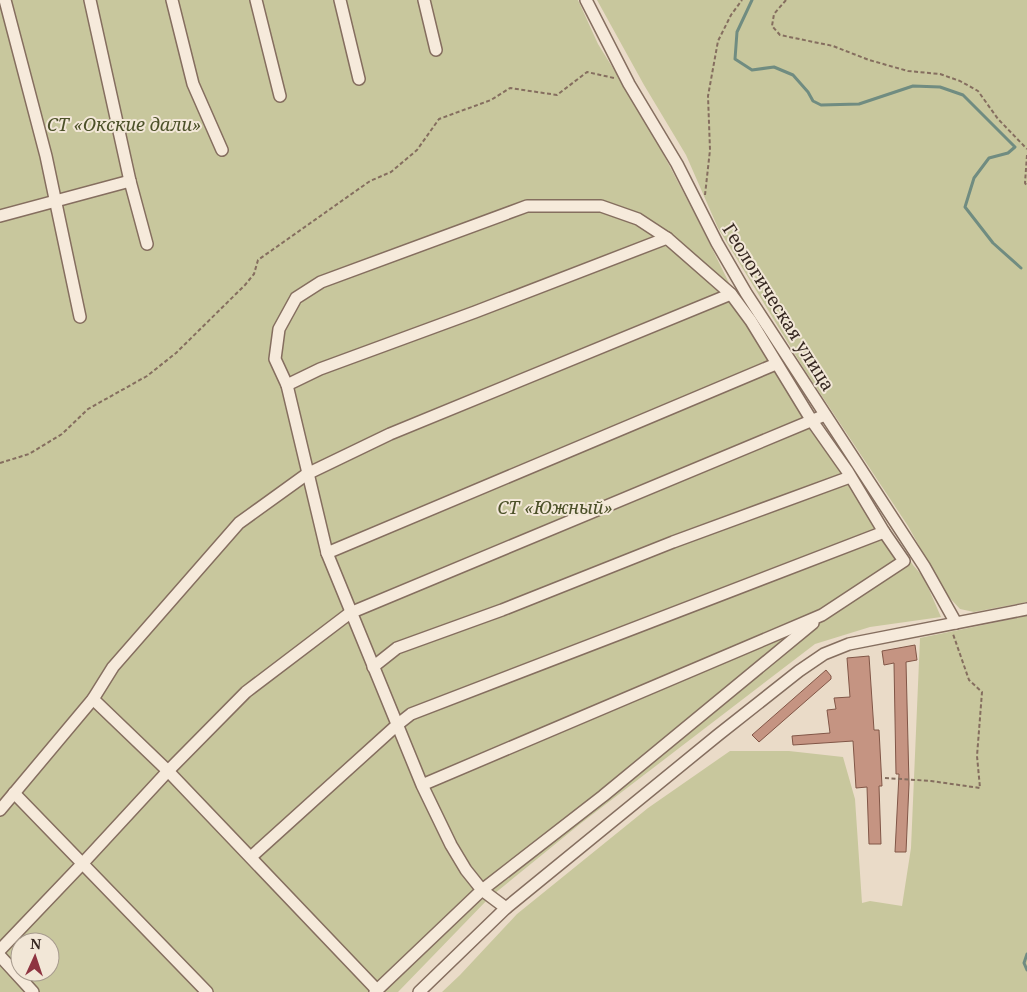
<svg xmlns="http://www.w3.org/2000/svg" width="1027" height="992" font-family="'Noto Serif',serif">
<rect width="100%" height="100%" fill="#eadbc8"/>
<g fill="#c8c79d" fill-rule="evenodd">
<path d="M0,0H578L598,44L647,123L700,224L730,285L913,565L924,578L941,617L870,627L815,644L580,824L489,898L398,992H0ZM20,942H50V972H20Z"/>
<polygon points="597,0 1027,0 1027,602 974,612 960,609 946,594 908,526 804,369 718,228 686,155 644,85"/>
<polygon points="1027,616 1027,992 442,992 460,975 517,914 648,808 730,751 789,751 843,757 855,799 862,903 870,901 902,906 911,848 920,638"/>
</g>
<g fill="none" stroke-linecap="round" stroke-linejoin="round">
<g stroke="#708c81" stroke-width="3">
<polyline points="752,0 737,32 735,59 752,70 774,67 793,75 808,92 813,101 821,105 859,104 913,86 940,87 963,95 1015,147 1008,153 989,158 974,178 965,207 993,243 1021,268"/>
<polyline points="1027,954 1024,963 1027,970"/>
</g>
</g>
<g fill="#c59482" stroke="#815647">
<polygon points="915,645 917,660 906,662 909,784 906,852 895,852 899,774 896,774 894,663 884,665 882,651"/>
<polygon points="869,656 874,730 879,730 882,786 879,786 881,844 869,844 867,787 856,788 853,741 793,745 792,736 830,733 827,710 836,709 834,698 850,697 847,658"/>
<polygon points="826,670 831,676 831,679 759,742 752,735"/>
</g>
<g fill="none" stroke-linecap="round" stroke-linejoin="round">
<defs>
<g id="minor">
<polyline points="5,0 46,156 80,317"/>
<polyline points="90,0 130,181 147,244"/>
<polyline points="172,0 193,84 222,150"/>
<polyline points="256,0 280,96"/>
<polyline points="340,0 359,79"/>
<polyline points="424,0 436,50"/>
<polyline points="586,0 629,84 677,164 717,243 746,293 924,566 956,623"/>
<polyline points="0,216 130,181"/>
<polyline points="287,385 320,369 475,312 667,238"/>
<polyline points="327,553 776,364"/>
<polyline points="373,667 397,648 502,610 673,542 850,477"/>
<polyline points="93,699 168,771 377,990"/>
<polyline points="14,793 207,992"/>
<polyline points="0,810 93,699 113,667 239,523 307,474 390,434 731,294"/>
<polyline points="251,857 397,725 411,714 884,532"/>
<polyline points="506,908 482,890 603,796 813,623"/>
<polyline points="0,950 83,863 168,771 246,692 350,613 825,415"/>
<polyline points="0,956 33,992"/>
<polyline points="375,992 482,890 466,870 451,845 422,785 327,553 287,385 275,359 279,329 296,298 321,282 527,206 601,206 638,219 667,238 731,294 751,321 812,421 848,472 884,532 904,561 822,615 422,785"/>
<polyline points="419,992 506,908 718,735 799,671 824,654 849,644 1027,609"/>
</g>
</defs>
<use href="#minor" stroke="#856e5f" stroke-width="14"/>
<g stroke="#856e5f" stroke-width="2" stroke-dasharray="4 2.5" stroke-linecap="butt">
<polyline points="786,0 774,14 772,26 780,35 833,46 869,60 908,71 940,74 960,81 978,91 998,119 1027,149"/>
<polyline points="1027,155 1025,183 1027,186"/>
<polyline points="705,195 710,150 708,96 718,41 731,15 742,0"/>
<polyline points="0,463 29,454 62,434 88,409 147,376 176,353 245,285 254,274 258,260 370,181 391,172 417,150 439,119 491,100 510,88 557,95 587,72 614,78"/>
<polyline points="885,778 931,781 980,788 977,756 982,692 969,680 953,634"/>
</g>
<use href="#minor" stroke="#f6eadb" stroke-width="11"/>
</g>
<g text-anchor="middle" dominant-baseline="central" stroke-width="4" stroke-linejoin="round" paint-order="stroke">
<g font-size="18" font-style="italic" fill="#4c5129" stroke="#f2e7d7">
<text x="124" y="124">СТ «Окские дали»</text>
<text x="555" y="507">СТ «Южный»</text>
</g>
<g font-size="18" fill="#362821" stroke="#f2e7d7">
<text transform="translate(779 307) rotate(58)">Геологическая улица</text>
</g>
</g>
<g transform="translate(35 957) rotate(3)"><circle r="24" fill="#f2e7d7" stroke="#a79b8e"/>
<path d="M0-4L9 19L0 12L-9 19Z" fill="#8e3441"/>
<text y="-8" font-size="14" font-weight="bold" text-anchor="middle" fill="#362821">N</text>
</g>
</svg>
